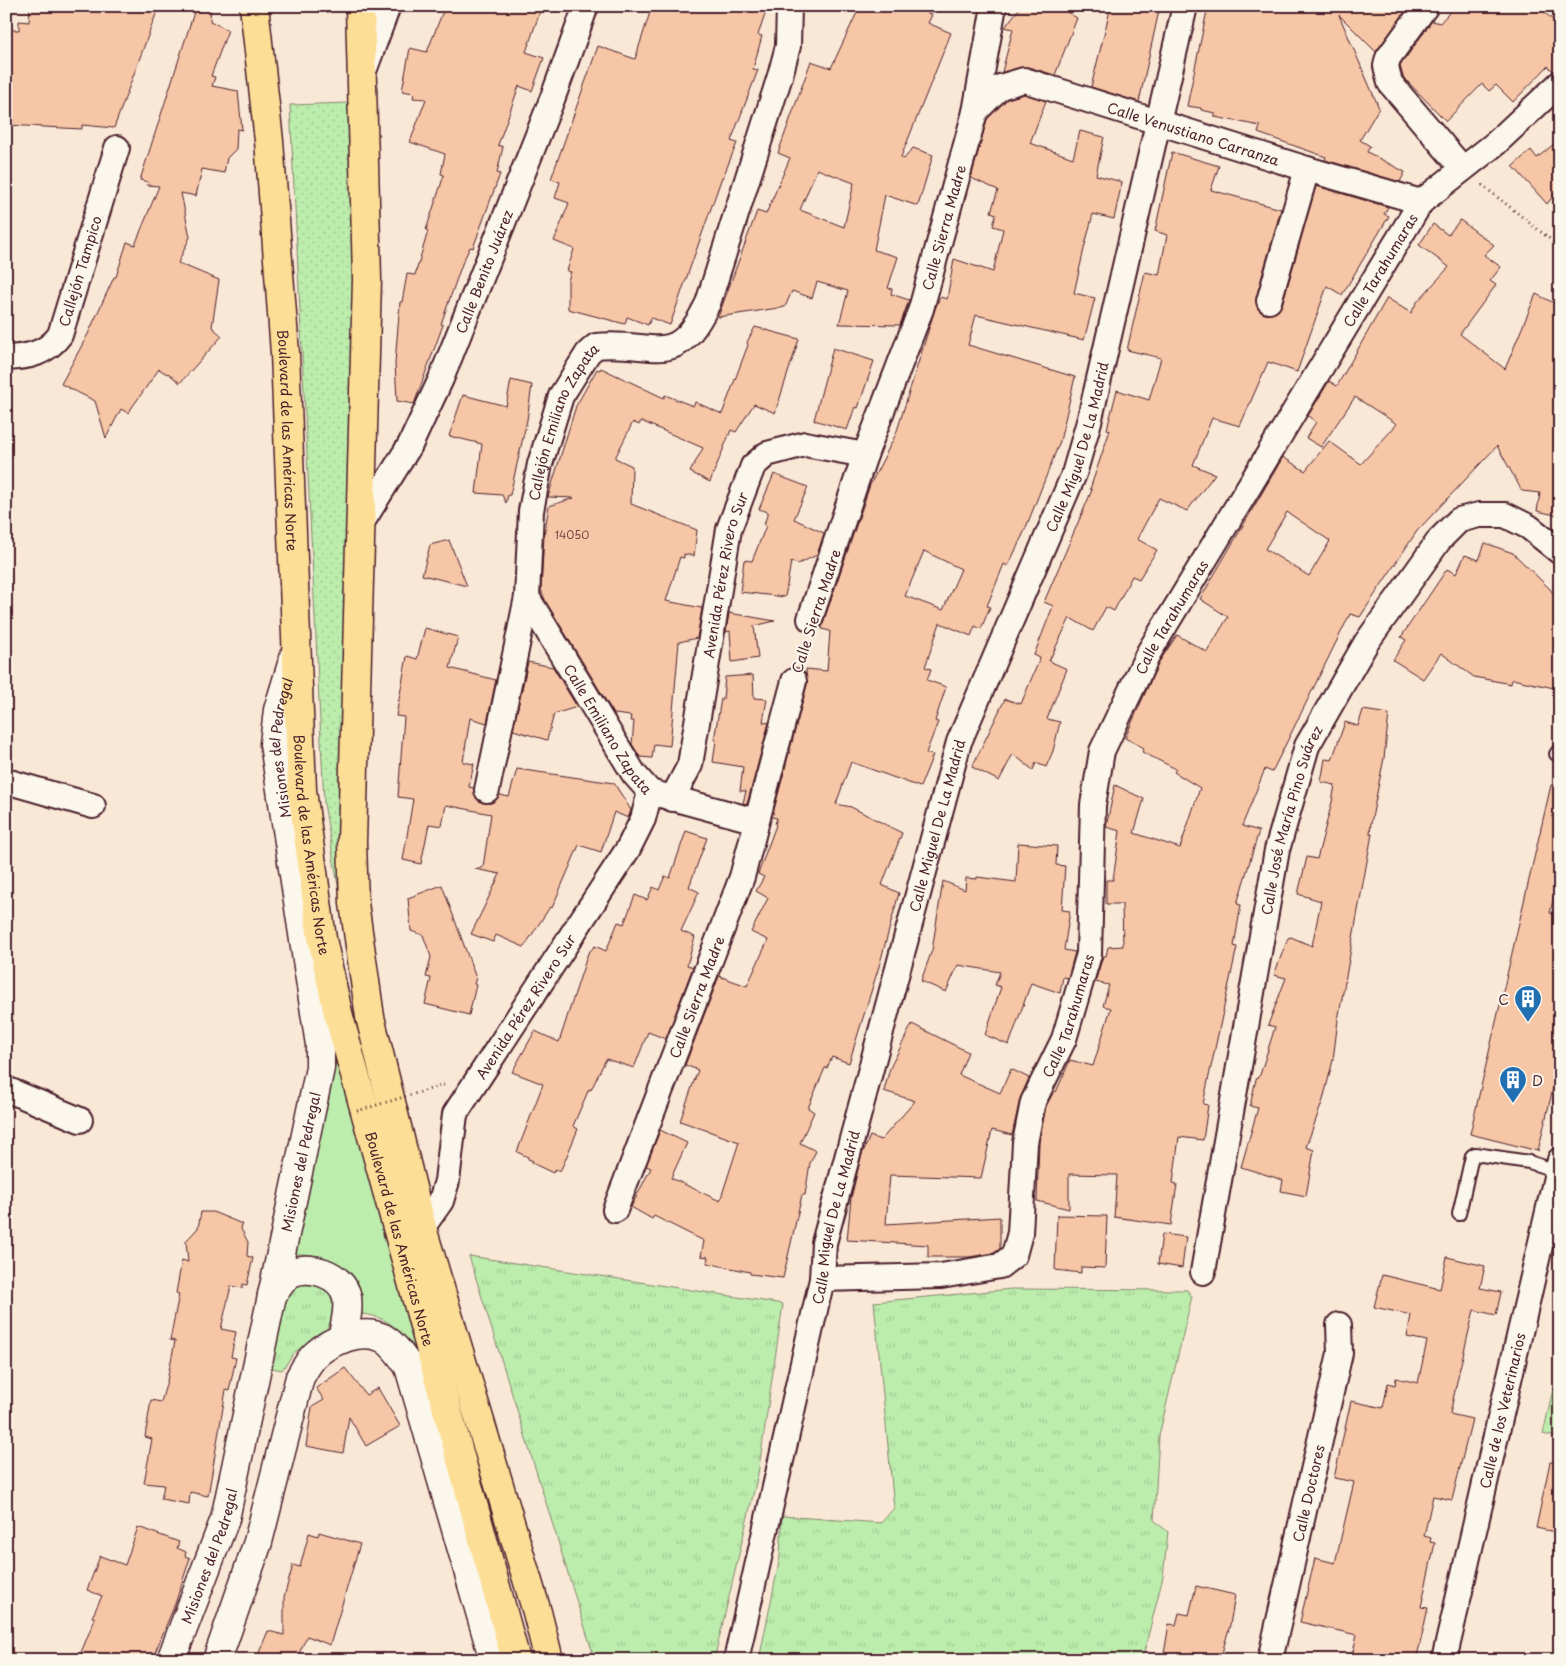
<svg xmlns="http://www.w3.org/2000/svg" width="1566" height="1666" font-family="'Playpen Sans',sans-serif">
<defs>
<pattern id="grass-tufts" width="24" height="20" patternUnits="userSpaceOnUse" patternTransform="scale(1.25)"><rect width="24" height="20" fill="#bcedac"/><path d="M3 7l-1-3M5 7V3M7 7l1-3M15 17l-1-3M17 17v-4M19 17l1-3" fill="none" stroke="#a3cb94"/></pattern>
<pattern id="garden-dots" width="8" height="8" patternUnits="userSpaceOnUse" patternTransform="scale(1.25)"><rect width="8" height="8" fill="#bcedac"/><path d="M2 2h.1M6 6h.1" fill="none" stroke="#a3cb94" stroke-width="1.8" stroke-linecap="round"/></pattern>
</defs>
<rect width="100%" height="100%" fill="#fae8d7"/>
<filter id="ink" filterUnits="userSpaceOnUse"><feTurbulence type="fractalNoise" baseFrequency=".02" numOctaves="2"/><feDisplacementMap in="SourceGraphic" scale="10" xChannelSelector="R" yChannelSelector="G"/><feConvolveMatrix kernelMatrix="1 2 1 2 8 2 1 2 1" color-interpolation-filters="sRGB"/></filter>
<g filter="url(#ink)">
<g fill="url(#grass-tufts)" stroke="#83866c">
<polygon points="469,1256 783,1304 758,1474 714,1660 595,1660"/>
<polygon points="303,1283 319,1284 332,1293 333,1317 327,1329 295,1352 282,1370 272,1368 283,1302 290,1289"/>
<polygon points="1012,1289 1187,1290 1192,1296 1159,1436 1154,1520 1168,1532 1163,1577 1142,1660 759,1660 780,1557 782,1516 881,1523 894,1508 874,1302"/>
</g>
<g fill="#bcedac" stroke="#83866c">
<path d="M337,1056L420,1355C404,1334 387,1314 358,1314C356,1304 356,1287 351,1279C340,1261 314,1253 295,1254Z"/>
<polygon points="1553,1389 1560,1391 1560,1438 1543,1434"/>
</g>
<polygon fill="url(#garden-dots)" stroke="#83866c" points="348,103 354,270 343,915 324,803 290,105"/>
<g fill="#f6c6a6" stroke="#4a1f2b" fill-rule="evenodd">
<polygon points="30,6 159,6 114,128 82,125 82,129 6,125 6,30 19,30 19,21 29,22"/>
<polygon points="196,6 211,6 210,21 228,30 211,76 215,77 212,86 238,91 242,130 237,129 236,149 227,158 224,173 202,169 196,196 181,193 190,237 178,263 219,280 212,327 222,336 180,383 168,373 167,374 159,369 128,413 121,409 106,438 95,401 61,384 88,334 114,277 116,277 127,242 135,245 159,186 147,185 148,182 140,180"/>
<polygon points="445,6 542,6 526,52 544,58 532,91 519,86 498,145 503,147 497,173 500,174 473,248 470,247 462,264 441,324 443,325 414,404 397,401 395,363 400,302 402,302 407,274 415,275 428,231 426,230 444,175 441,174 445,154 410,142 426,99 413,98 414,93 402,91 410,48 427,52"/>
<polygon points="652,6 768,6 758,35 762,36 753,69 758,70 731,141 737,143 723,177 722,177 670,325 651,318 648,325 627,317 625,324 568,309 568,280 571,272 567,271 574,249 554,241 569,203 555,198 560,182 551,179 598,46 635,59"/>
<path d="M860,6H911L932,15L928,23L951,33L901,157L904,159L913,148L933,155L918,206L885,195L874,250L898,257L888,288L892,289L891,294L909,300L900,325L839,324L848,291L817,282L812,298L792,291L785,307L718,317L757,211L766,214L790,158L778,153L811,61L831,68ZM817,169L854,183L844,227L800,210Z"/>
<polygon points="1021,6 1057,6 1077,18 1055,75 1028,67 1002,72 1013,29 1005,27"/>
<polygon points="1111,6 1160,6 1139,102 1091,87"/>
<polygon points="1208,6 1387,6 1405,12 1376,52 1339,15 1379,108 1360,140 1370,146 1367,152 1405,172 1400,182 1325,160 1326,157 1258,133 1260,126 1215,117 1215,113 1201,110 1201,108 1187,106"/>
<polygon points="1455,6 1538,6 1560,27 1560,70 1553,71 1548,66 1513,102 1496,85 1489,91 1482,84 1446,121 1403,77 1400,66 1432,21 1440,23"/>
<path d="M1024,94L1046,101L1030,143L1073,158L1080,131L1104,137L1096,175L1122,182L1114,219L1093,214L1084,249L1074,293L1095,298L1084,340L976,315L968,345L1075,377L1060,441L1025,530L1008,566L1004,564L987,606L990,607L981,629L975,626L971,636L940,623L925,667L931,669L927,680L946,687L935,721L938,722L926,753L933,755L920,787L851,762L836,804L851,807L902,833L882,885L899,893L880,963L849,1063L832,1057L827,1068H825L808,1108L814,1112L800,1143L816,1151L810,1163L805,1195H802L783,1278L750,1274V1272L707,1263L708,1257L701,1256L704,1241L654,1216L652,1219L631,1207L651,1168L646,1166L660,1130L687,1143L671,1178L720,1201L739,1142L680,1121L698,1070L685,1065L719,976L747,986L768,940L751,932L768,898L756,891L764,877L758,874L776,825L775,824L777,818L772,817L807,685L806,669L827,671L830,631L822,629L824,620L870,485L896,434L935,309L940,297L947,299L954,259L993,272L1003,229L993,226L996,214L991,212L998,190L971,178L987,119L1007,99ZM924,551L961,569L943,610L905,596Z"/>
<polygon points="1560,139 1560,187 1547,204 1513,166 1531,150 1537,158"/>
<polygon points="1172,152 1219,166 1211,190 1281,209 1256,298 1259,310 1266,314 1278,311 1282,305 1316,186 1388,207 1384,214 1389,216 1342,295 1327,286 1297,372 1268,362 1240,426 1212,418 1193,465 1215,474 1187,511 1159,498 1137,539 1157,550 1139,579 1132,576 1114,611 1106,607 1093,631 1070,618 1049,661 1067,669 1047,719 1060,722 1053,751 1046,767 1036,763 1033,770 1013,754 999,781 972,767 1005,699 1021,704 1040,658 1034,655 1053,606 1044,602 1092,490 1090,489 1110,430 1107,429 1117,390 1149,400 1161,358 1127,350 1145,272 1159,275 1167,235 1155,231"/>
<path d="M1460,220L1494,245L1484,255L1501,267L1490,281L1496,285L1460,334L1505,369L1536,294L1560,306V410L1554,443L1560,444V516L1537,511L1540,493L1522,491L1497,446L1417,531L1360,617L1350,614L1272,772L1265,769L1242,826L1259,831L1237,904L1241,905L1234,946L1237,947L1203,1104L1208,1105L1203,1140L1179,1137L1173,1183L1177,1184L1171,1225L1114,1217L1117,1175L1069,1174V1209L1037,1201L1039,1142L1046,1106L1054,1091L1056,1092L1070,1060L1093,1066L1111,1008L1103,1006L1109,985L1095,982L1103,956H1106L1108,947L1123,946L1122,904H1106V880H1113L1120,831L1106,827L1115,785L1144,799L1134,833L1180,848L1200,788L1174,772L1176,769L1142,752L1144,748L1125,738L1159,662L1177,635L1207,652L1228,617L1200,599L1283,457L1305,471L1329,441L1361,464L1397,424L1355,397L1321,447L1306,438L1316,422L1308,416L1329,381L1337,386L1387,298L1411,313L1417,302L1449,267L1419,245L1433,224L1448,235ZM1287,512L1330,541L1309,576L1265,549Z"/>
<polygon points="755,327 799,339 775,413 754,404 736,432 731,430 710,482 690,472 703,448 641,421 639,425 633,422 615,458 632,466 631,504 697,530 694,556 684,554 684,558 680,557 666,601 702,608 697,638 679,642 670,746 654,744 652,758 640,757 632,744 634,721 630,721 631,716 614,714 546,602 541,590 544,535 549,506 574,498 548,497 576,406 597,369 600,370 601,368 664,398 665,395 693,406 695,402 722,414 748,345 747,342"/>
<polygon points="833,348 874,361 858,408 855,407 847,430 814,420"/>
<polygon points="511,380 532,385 527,420 510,495 508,495 506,503 502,495 476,493 482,444 449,436 463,395 506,406"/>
<polygon points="774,474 808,487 794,519 824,533 817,555 798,564 791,562 785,597 740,592 744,560 752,561 766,526 764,525 768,512 759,509"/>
<polygon points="449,540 467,586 422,575 430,545"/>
<polygon points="1485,543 1513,553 1550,589 1557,599 1554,611 1560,612 1560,683 1554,682 1554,688 1512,679 1511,684 1474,677 1441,653 1423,679 1393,660 1406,640 1401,637 1447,569 1456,574 1465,555 1479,560"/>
<polygon points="729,613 775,621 754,626 758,658 732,662 730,631 726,632"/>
<polygon points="425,628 458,637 450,668 496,680 487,723 470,718 463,762 474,764 469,787 474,788 478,800 484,803 491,803 500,795 509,797 517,769 614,783 631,810 628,818 614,812 601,852 579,845 552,908 550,907 524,947 496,935 493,942 471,934 500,874 475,869 483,867 491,814 446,805 442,826 429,824 421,864 403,860 413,799 398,797 404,717 396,716 407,656 417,659"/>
<polygon points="528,662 553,667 577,707 554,714 547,740 513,730"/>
<polygon points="753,675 754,698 767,699 763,722 769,723 747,804 743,803 746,791 740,791 743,767 713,762 716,740 714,740 721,699 723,699 725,677"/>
<polygon points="1363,710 1389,714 1384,758 1371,823 1370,834 1372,834 1338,1020 1333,1060 1323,1100 1306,1147 1314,1150 1306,1196 1281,1191 1283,1180 1241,1167 1258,1108 1250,1106 1256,1079 1260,1075 1275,1027 1268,1025 1286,978 1274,975 1288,938 1291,937 1312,946 1321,901 1298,894 1307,857 1317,859 1332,802 1335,785 1321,782 1325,759 1332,760 1345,722 1358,726"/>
<polygon points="1551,785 1560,786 1560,869 1550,913 1560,915 1560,1059 1538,1151 1470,1134"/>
<polygon points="686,831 707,838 689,887 699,892 681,931 695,937 687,965 693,967 666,1039 648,1032 634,1068 606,1059 591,1090 589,1089 573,1126 578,1129 564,1163 560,1171 555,1169 553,1173 532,1163 533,1161 528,1159 528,1157 517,1152 543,1084 512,1072 535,1031 559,1042 588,953 595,946 606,951 618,922 624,924 635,895 647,900 653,887 659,890 665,876 670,878"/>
<polygon points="1018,843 1057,846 1056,865 1065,866 1062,910 1070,911 1064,950 1075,952 1068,978 1063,977 1060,993 1031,983 1009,1045 985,1035 1001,987 995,985 1000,972 958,965 946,992 921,981 932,950 943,881 965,890 966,878 977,879 977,877 1016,882"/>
<polygon points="442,885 476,978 474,984 476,985 469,1015 425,1004 431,978 426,977 431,957 423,935 411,931 408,898"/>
<polygon points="912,1024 968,1052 959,1075 1000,1093 1011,1069 1029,1078 1020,1099 1012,1135 992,1130 981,1178 890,1175 886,1224 1000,1217 1000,1249 994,1253 969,1257 928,1257 928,1245 847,1240 851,1198 861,1157 870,1136 881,1140 915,1101 884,1091 890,1068"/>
<polygon points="201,1212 213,1212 242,1224 241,1229 248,1242 247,1256 253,1258 247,1285 243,1284 242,1288 231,1286 221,1329 236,1332 231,1357 236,1358 229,1391 226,1390 208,1496 190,1492 189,1504 161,1499 164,1485 144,1483 152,1439 145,1437 151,1400 161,1402 167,1381 175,1341 170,1340 179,1294 176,1293 182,1260 188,1262 186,1241 198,1228"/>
<polygon points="1057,1215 1107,1216 1105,1268 1081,1267 1081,1273 1055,1270"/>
<polygon points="1162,1234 1186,1237 1182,1268 1158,1264"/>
<polygon points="1447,1257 1485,1266 1480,1288 1501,1292 1496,1315 1474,1310 1459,1372 1450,1414 1472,1419 1452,1500 1433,1496 1424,1536 1431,1538 1430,1542 1435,1543 1421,1607 1428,1608 1420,1644 1416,1660 1351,1660 1357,1635 1300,1622 1315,1558 1335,1563 1354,1482 1334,1478 1351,1401 1383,1408 1388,1383 1395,1385 1396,1378 1418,1383 1427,1341 1407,1337 1411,1315 1374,1307 1382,1275 1440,1289"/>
<polygon points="345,1368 366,1395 378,1388 400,1426 366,1446 349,1417 343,1453 306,1446 312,1407 324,1400 316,1388"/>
<polygon points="1550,1462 1560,1463 1560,1533 1536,1528"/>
<polygon points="138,1527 179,1542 177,1548 186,1552 185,1556 190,1558 175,1604 152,1660 78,1660 95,1618 92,1617 102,1596 87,1590 100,1556 125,1565"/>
<polygon points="319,1532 360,1544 330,1645 307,1636 296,1660 256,1660 268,1631 284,1635 284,1597 293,1565 300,1567 309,1533 318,1536"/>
<polygon points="1196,1586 1235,1595 1230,1625 1220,1660 1163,1660 1169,1624 1176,1625 1179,1613 1189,1615"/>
</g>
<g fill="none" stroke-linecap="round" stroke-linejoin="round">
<defs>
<g id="lane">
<polyline points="1556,754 1560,749"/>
<polyline points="1459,1214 1472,1156 1475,1154 1529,1162 1557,1171"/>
</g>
<g id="street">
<polyline points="1426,6 1388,58 1386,66 1390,83 1462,168"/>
<polyline points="364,71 388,6"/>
<path id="s1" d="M975,112L1000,87L1024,80L1307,169L1421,202"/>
<polyline points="1269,301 1307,169"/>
<path id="s2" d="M6,358C28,357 46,354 60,335L117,148"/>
<path id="s3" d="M359,527L410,445L441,379L553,97L586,6"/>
<path id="s4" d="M527,597L634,774L650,792L756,821"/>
<path id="s5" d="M810,619L865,455L921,309L975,112L994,6"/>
<polyline points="6,781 93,806"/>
<path id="s6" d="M487,790L527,597L531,511L540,464L561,396L588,353L596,346C656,340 675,372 708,303L780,76L788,46L789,6"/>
<path id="s7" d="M672,799L690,765L729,529L753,466L767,454L805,444L865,455"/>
<polyline points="6,1089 80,1120"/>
<path id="s8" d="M615,1210L742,877L794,681"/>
<path id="s9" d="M422,1228L441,1201L447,1181L455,1114L628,849L643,819L650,792"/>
<path id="s10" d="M1203,1272L1277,850L1307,746L1366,643L1440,539L1459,520L1479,515H1505L1529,527L1560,552"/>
<path id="s11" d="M822,1279L941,1276L1000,1266L1014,1255L1020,1233L1025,1143L1033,1102L1064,1039L1089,954L1093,805L1102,751L1149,652L1421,202L1496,143L1560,83"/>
<path id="s12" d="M736,1660L822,1279L824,1243L959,742L1074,474L1090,418L1185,6"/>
<path id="s13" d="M1270,1660L1340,1353L1339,1325"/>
<path id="s14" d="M1444,1660L1560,1160"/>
</g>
<g id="secondary">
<path d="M272,1295C277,1289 283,1278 289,1274C308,1263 342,1274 347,1297C349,1312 345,1324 342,1339"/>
<path id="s15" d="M171,1660L225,1519L320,1068V1045L274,744L278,710L295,654"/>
<path d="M217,1660L258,1542L300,1377C304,1370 309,1361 315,1355C331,1340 362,1328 383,1338C394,1344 402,1357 409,1367L494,1660"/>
</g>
<g id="primary">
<path id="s16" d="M254,6L269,141L285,353L302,790L322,939L338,1013L516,1660"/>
<polyline points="360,6 367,279 352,842 354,903 370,1017 422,1228 537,1612 549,1660"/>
</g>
</defs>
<use href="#lane" stroke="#4a1f2b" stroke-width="16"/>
<use href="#street" stroke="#4a1f2b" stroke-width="28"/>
<use href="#secondary" stroke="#4a1f2b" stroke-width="31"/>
<use href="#primary" stroke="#4a1f2b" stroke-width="31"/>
<g stroke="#4a1f2b" stroke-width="3" stroke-dasharray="1 4" stroke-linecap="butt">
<polyline points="1482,185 1560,247"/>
<polyline points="800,657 804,642"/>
</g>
<use href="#lane" stroke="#fbf7ec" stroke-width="12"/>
<use href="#street" stroke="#fbf7ec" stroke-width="24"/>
<use href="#secondary" stroke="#fbf7ec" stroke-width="28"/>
<use href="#primary" stroke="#fcde96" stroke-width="28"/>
<polyline stroke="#4a1f2b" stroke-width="3" stroke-dasharray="1 4" stroke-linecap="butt" points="357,1111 444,1085"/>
</g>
</g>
<defs>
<symbol id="building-pin" viewBox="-11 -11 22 30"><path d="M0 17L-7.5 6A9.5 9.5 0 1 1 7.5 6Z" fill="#1f6fb2" stroke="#fbf7ec"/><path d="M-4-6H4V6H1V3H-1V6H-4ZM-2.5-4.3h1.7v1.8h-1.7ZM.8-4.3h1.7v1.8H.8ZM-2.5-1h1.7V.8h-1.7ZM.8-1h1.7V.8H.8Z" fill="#fff"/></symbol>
</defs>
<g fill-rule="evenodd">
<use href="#building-pin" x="1512" y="983" width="32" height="43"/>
<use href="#building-pin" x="1497" y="1064" width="32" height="43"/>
</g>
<g text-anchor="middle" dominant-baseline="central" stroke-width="4" stroke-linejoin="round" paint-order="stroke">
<g font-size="11" fill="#75494a">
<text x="572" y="534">14050</text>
</g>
<g font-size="14" fill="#4a1f2b" stroke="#fbf7ec">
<text stroke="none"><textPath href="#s1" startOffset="238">Calle Venustiano Carranza</textPath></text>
<text stroke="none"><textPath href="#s5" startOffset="414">Calle Sierra Madre</textPath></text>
<text stroke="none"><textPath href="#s11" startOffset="1270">Calle Tarahumaras</textPath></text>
<text stroke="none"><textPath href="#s2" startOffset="128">Callejón Tampico</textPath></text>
<text stroke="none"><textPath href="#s3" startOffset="285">Calle Benito Juárez</textPath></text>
<text stroke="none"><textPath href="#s6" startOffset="379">Callejón Emiliano Zapata</textPath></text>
<text stroke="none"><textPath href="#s16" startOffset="436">Boulevard de las Américas Norte</textPath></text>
<text stroke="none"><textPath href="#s12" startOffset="1264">Calle Miguel De La Madrid</textPath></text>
<text stroke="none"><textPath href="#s7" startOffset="232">Avenida Pérez Rivero Sur</textPath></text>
<text transform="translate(816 611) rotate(-72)">Calle Sierra Madre</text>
<text stroke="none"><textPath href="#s11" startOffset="865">Calle Tarahumaras</textPath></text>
<text stroke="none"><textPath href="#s4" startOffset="155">Calle Emiliano Zapata</textPath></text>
<text stroke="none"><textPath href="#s15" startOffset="936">Misiones del Pedregal</textPath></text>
<text stroke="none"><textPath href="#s10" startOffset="461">Calle José María Pino Suárez</textPath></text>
<text stroke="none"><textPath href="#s12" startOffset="859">Calle Miguel De La Madrid</textPath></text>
<text stroke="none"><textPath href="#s16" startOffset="841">Boulevard de las Américas Norte</textPath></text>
<text stroke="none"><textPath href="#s8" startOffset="228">Calle Sierra Madre</textPath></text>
<text stroke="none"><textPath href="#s9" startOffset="250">Avenida Pérez Rivero Sur</textPath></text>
<text stroke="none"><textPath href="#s11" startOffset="445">Calle Tarahumaras</textPath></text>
<text stroke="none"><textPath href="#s15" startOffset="516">Misiones del Pedregal</textPath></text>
<text stroke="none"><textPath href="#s12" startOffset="454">Calle Miguel De La Madrid</textPath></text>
<text stroke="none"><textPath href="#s16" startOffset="1246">Boulevard de las Américas Norte</textPath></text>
<text stroke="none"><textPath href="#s14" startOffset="256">Calle de los Veterinarios</textPath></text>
<text stroke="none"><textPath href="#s13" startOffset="171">Calle Doctores</textPath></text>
<text stroke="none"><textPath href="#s15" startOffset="111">Misiones del Pedregal</textPath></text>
</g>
<g font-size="14" fill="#4a1f2b" stroke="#fbf7ec" text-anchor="end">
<text x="1509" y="999">C</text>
<text x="1532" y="1080" text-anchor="start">D</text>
</g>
</g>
<rect width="1566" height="1666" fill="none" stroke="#fbf7ec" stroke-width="25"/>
<rect x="12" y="12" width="1541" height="1641" fill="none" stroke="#4a1f2b" stroke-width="2" filter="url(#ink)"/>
</svg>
